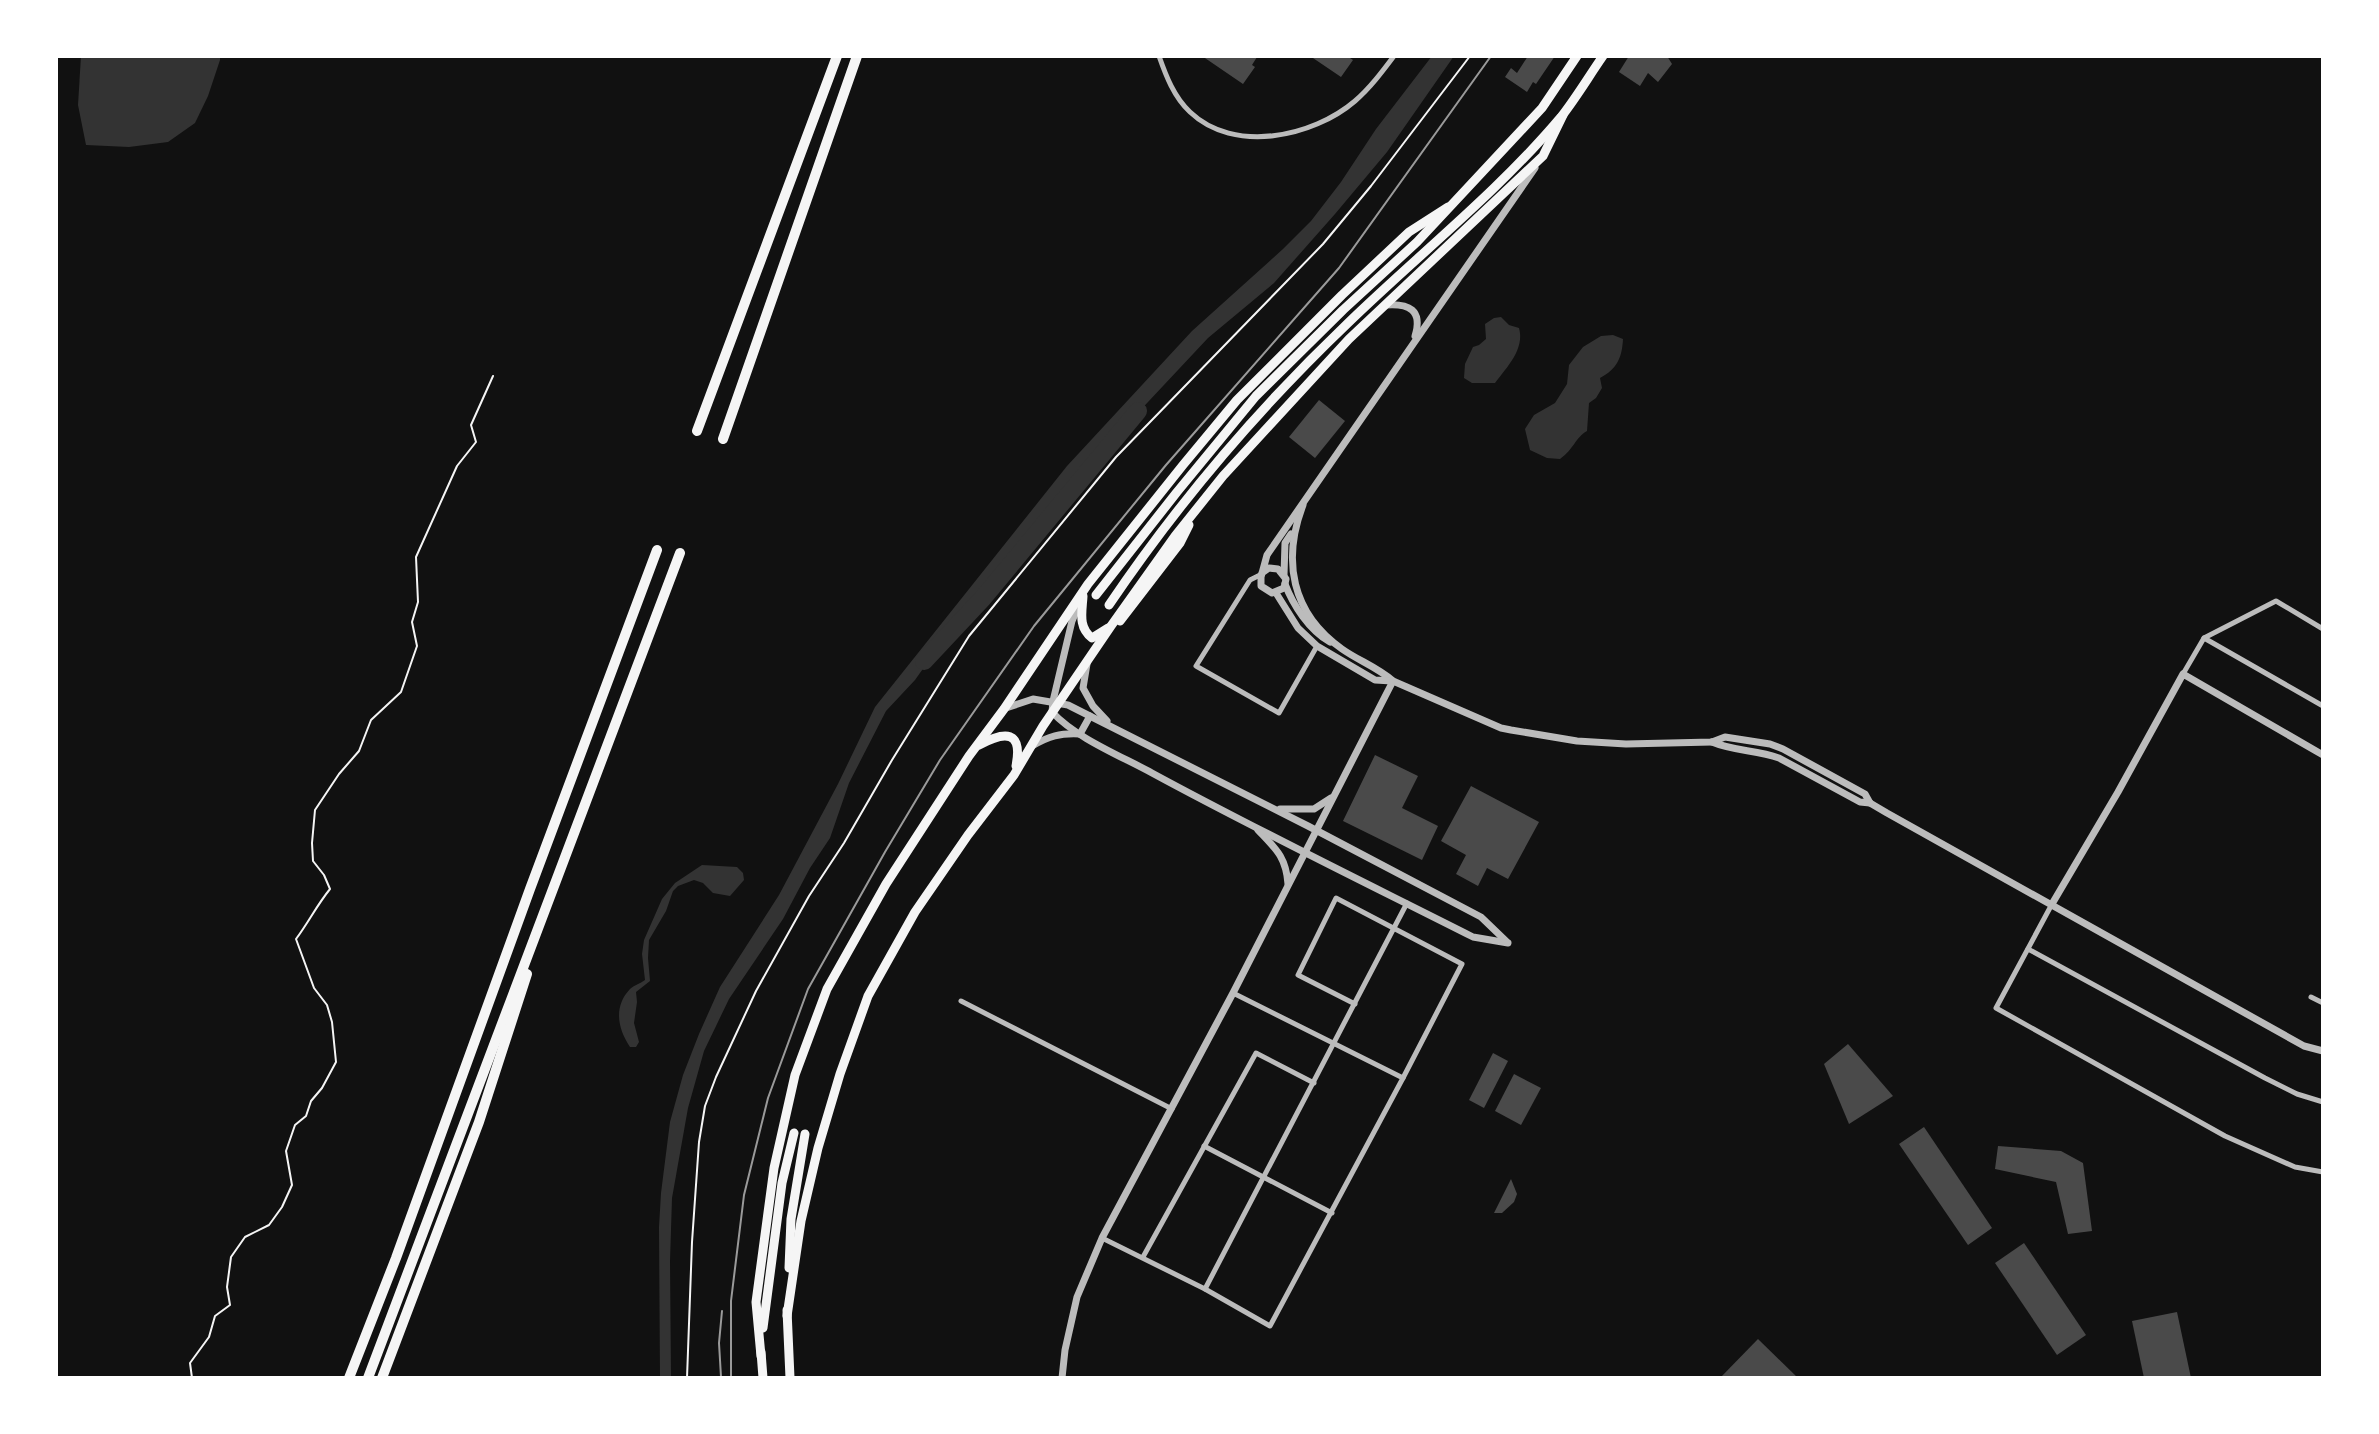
<svg xmlns="http://www.w3.org/2000/svg" width="2379" height="1434" font-family="'PT Serif',serif">
<rect width="100%" height="100%" fill="#111"/>
<g fill="#333">
<polygon points="81,56 220,56 220,60 208,96 195,123 168,142 129,147 86,145 78,105"/>
<polygon points="1432,56 1454,56 1387,152 1335,214 1274,283 1208,338 1044,513 949,632 915,680 886,711 849,783 830,838 810,868 783,919 729,999 704,1051 688,1108 672,1198 670,1261 671,1378 660,1378 659,1227 661,1193 670,1122 683,1075 699,1034 720,987 779,895 838,784 875,707 1067,466 1192,331 1283,249 1311,221 1341,182 1376,129"/>
<path d="M1501,317L1509,325L1519,328C1525,349 1507,367 1495,383H1472L1464,378L1465,364L1473,347L1479,345L1486,339L1485,324L1494,318Z"/>
<path d="M1613,335L1623,339C1622,358 1617,369 1600,378L1602,388L1596,398L1589,403L1587,431C1575,438 1574,449 1560,459L1547,458L1530,450L1525,429L1534,415L1555,403L1567,384L1569,365L1583,347L1601,336Z"/>
<path d="M702,865L737,867L743,873L744,880L730,896L713,893L703,883L694,880L678,886L673,891L666,911L649,940L648,958L650,981L636,992L637,1002L634,1023L639,1042L636,1047H630C618,1029 613,1007 630,989C634,985 640,984 645,980L642,954L644,940L662,899L675,883Z"/>
</g>
<g fill="none" stroke-linecap="round" stroke-linejoin="round">
<polyline stroke="#333" stroke-width="18" points="924,661 983,598 1138,411"/>
</g>
<g fill="#4a4a4a">
<polygon points="1202,56 1255,56 1257,57 1252,65 1255,67 1243,84"/>
<polygon points="1310,56 1351,56 1350,58 1353,60 1341,77"/>
<polygon points="1528,56 1555,56 1536,84 1533,82 1527,92 1505,77 1511,68 1517,73"/>
<polygon points="1629,56 1667,56 1672,64 1658,82 1648,73 1640,86 1619,72"/>
<polygon points="1319,400 1345,421 1315,458 1289,437"/>
<polygon points="1375,755 1418,776 1402,808 1438,826 1422,860 1343,821"/>
<polygon points="1471,786 1539,822 1508,879 1487,868 1478,886 1456,874 1466,855 1441,841"/>
<polygon points="1848,1044 1893,1096 1849,1124 1824,1064"/>
<polygon points="1493,1053 1508,1061 1484,1108 1469,1100"/>
<polygon points="1514,1074 1541,1088 1521,1125 1495,1111"/>
<polygon points="1924,1127 1992,1228 1968,1245 1899,1144"/>
<polygon points="1998,1146 2061,1151 2083,1163 2092,1231 2068,1234 2056,1182 1995,1169"/>
<polygon points="1511,1179 1517,1194 1514,1202 1502,1213 1494,1213"/>
<polygon points="2024,1243 2086,1335 2057,1355 1995,1263"/>
<polygon points="2177,1312 2191,1378 2144,1378 2132,1321"/>
<polygon points="1758,1339 1798,1378 1720,1378"/>
</g>
<g fill="none" stroke-linecap="round" stroke-linejoin="round">
<g stroke="#f5f5f5" stroke-width="2">
<path d="M192,1378L190,1363L209,1337L215,1316L230,1305L227,1287L231,1257L245,1237L269,1225L282,1207L292,1185L286,1151L295,1125L306,1116L311,1101L322,1088L336,1062L332,1022L327,1005L314,988L296,939C308,923 317,905 330,889L324,875L313,861L312,843L315,810L339,774L359,751L371,720L401,692L417,646L412,622L418,602L416,557L457,466L476,442L471,425L493,376"/>
<polyline points="687,1378 692,1242 699,1142 705,1106 716,1077 756,991 809,896 844,843 892,760 969,636 1116,457 1323,244 1371,186 1470,56"/>
</g>
<g stroke="#bcbcbc" stroke-width="5">
<path d="M1159,56C1166,76 1174,97 1190,112C1234,154 1313,137 1355,101C1370,88 1382,72 1394,56"/>
<polyline points="1262,574 1250,580 1196,666 1279,713 1317,646"/>
<polyline points="2204,638 2323,706"/>
<polyline points="2183,674 2204,638 2276,601 2323,629"/>
<polyline points="2052,904 1996,1008 2225,1136 2295,1167 2323,1172"/>
<polyline points="2028,949 2265,1078 2297,1094 2323,1102"/>
<polyline points="2311,997 2323,1003"/>
<polyline points="961,1001 1172,1109"/>
<polyline points="1355,1004 1298,975 1336,898 1462,964 1403,1078"/>
<polyline points="1204,1146 1332,1213"/>
<polyline points="1102,1238 1205,1289 1270,1326 1403,1078 1233,993"/>
<polyline points="1143,1257 1256,1053 1314,1083"/>
<polyline points="1205,1289 1407,903"/>
</g>
<g stroke="#bcbcbc" stroke-width="7">
<path d="M1385,305C1409,303 1423,310 1415,336"/>
<path d="M1303,505C1282,560 1291,613 1342,649C1359,661 1377,667 1393,681L1501,728L1511,730L1577,741L1626,744L1712,742L1725,737L1770,744L1783,749L1865,794L1870,803L1887,813L2304,1046L2323,1051"/>
<polyline points="1262,573 1269,568 1278,569 1286,579 1284,588 1272,593 1261,586 1261,577 1267,555 1535,168"/>
<polyline points="1284,575 1285,543 1291,534"/>
<path d="M1285,584C1293,605 1309,630 1330,642"/>
<polyline points="1276,593 1298,628 1317,646 1375,680 1392,681"/>
<path d="M1081,600L1072,621L1053,701L1052,712C1076,738 1121,756 1152,773C1257,830 1366,883 1473,937L1508,943"/>
<polyline points="1087,664 1083,688 1093,706 1107,721"/>
<polyline points="1006,708 1033,699 1068,705 1308,826 1481,917 1507,942"/>
<polyline points="1080,734 1090,716"/>
<path d="M1712,742C1733,751 1757,750 1779,758L1860,802L1870,803"/>
<path d="M1032,746C1049,736 1060,733 1080,734"/>
<polyline points="1280,809 1314,809 1331,798"/>
<path d="M1258,830C1276,849 1286,857 1288,884"/>
<polyline points="2052,904 2118,792 2183,674 2323,755"/>
<polyline points="1062,1378 1065,1350 1077,1297 1102,1238 1233,993 1393,681"/>
</g>
<g stroke="#f5f5f5" stroke-width="9">
<polyline points="1096,595 1177,492 1256,396 1343,310 1417,242 1542,108 1577,56"/>
<path d="M1083,596C1082,613 1078,627 1092,638L1108,628"/>
<path d="M1109,605C1178,503 1259,408 1348,323C1418,255 1498,192 1561,117C1576,98 1589,76 1603,56"/>
<polyline points="1120,621 1180,543 1189,525"/>
<path d="M979,745C1005,731 1023,730 1016,766"/>
<polyline points="789,1268 791,1219 805,1134"/>
<polyline points="787,1310 790,1378"/>
<polyline points="787,1316 801,1221 818,1148 840,1074 868,996 915,912 968,835 1014,775 1043,726 1111,626 1175,536 1223,476 1349,339 1543,156 1563,115"/>
<polyline points="763,1328 782,1183 794,1133"/>
<polyline points="761,1352 763,1378"/>
<polyline points="761,1356 756,1302 774,1168 795,1075 827,989 886,884 969,756 1004,709 1088,584 1183,465 1237,400 1342,295 1409,232 1448,207"/>
</g>
<g stroke="#f5f5f5" stroke-width="10">
<polyline points="697,431 837,56"/>
<polyline points="723,439 857,56"/>
<polyline points="349,1378 396,1258 530,889 657,550"/>
<polyline points="368,1378 680,553"/>
<polyline points="382,1378 479,1122 527,974"/>
</g>
<g stroke="#9a9a9a" stroke-width="2">
<polyline points="721,1377 719,1343 722,1311"/>
<polyline points="731,1378 731,1301 744,1195 768,1098 808,989 885,852 940,760 1034,626 1166,465 1339,268 1491,56"/>
</g>
</g>
<rect width="2379" height="1434" fill="none" stroke="#ffffff" stroke-width="116"/>
</svg>
